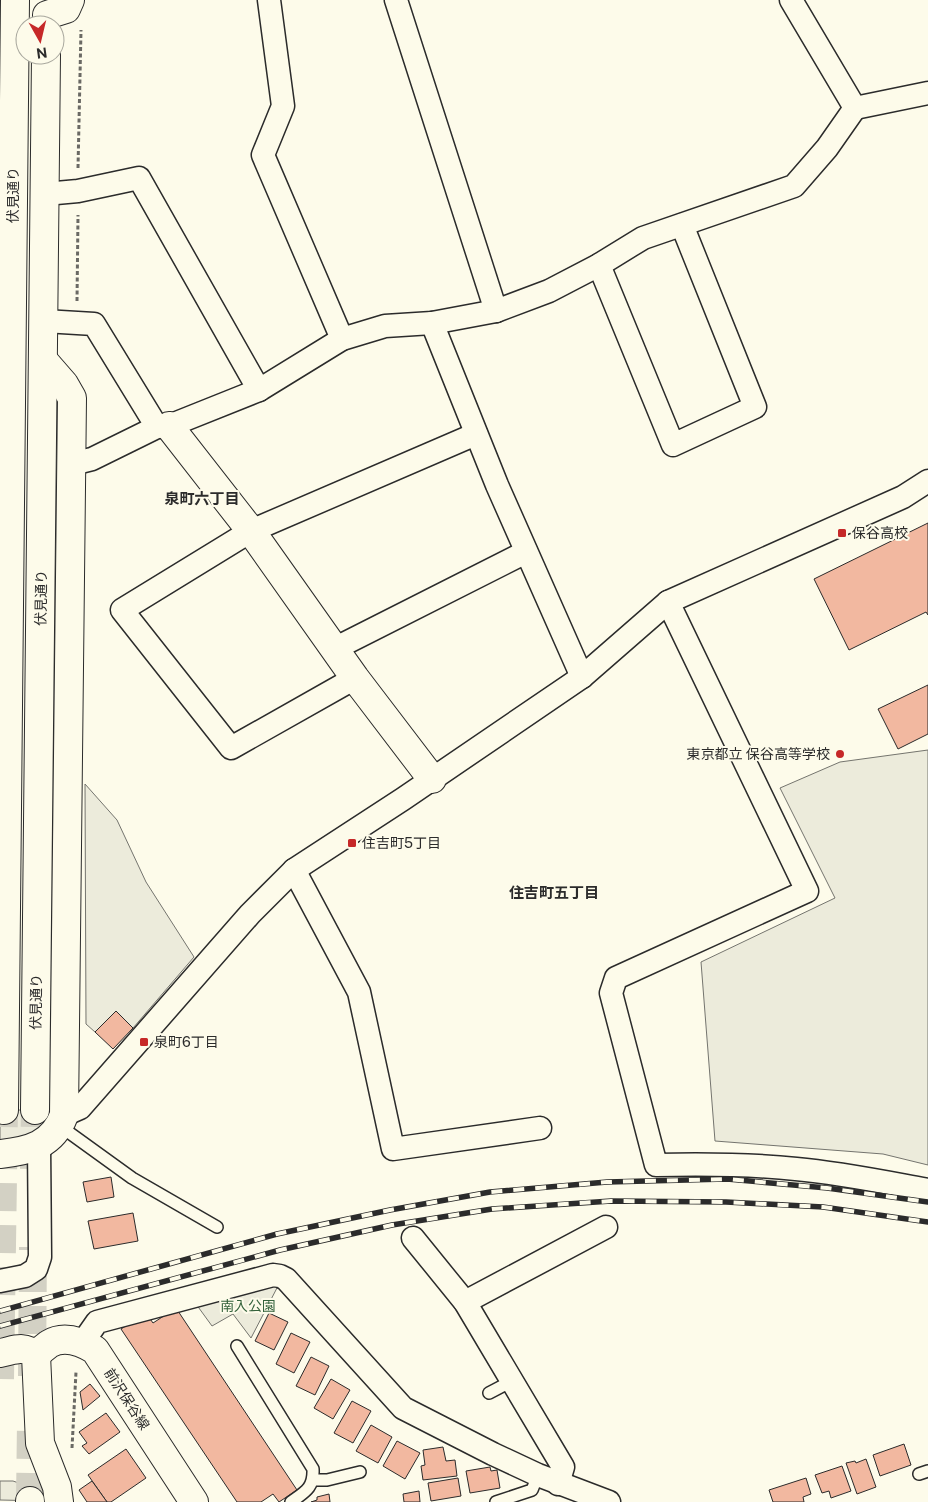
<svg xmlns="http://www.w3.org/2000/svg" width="928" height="1502" font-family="'Public Sans','Noto Sans JP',sans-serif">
<rect width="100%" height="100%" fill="#fdfbea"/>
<g fill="#ecebdb" stroke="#74746e">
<polygon points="928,750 928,1165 883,1154 715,1141 701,962 835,898 780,788 840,762"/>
<polygon points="85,784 117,820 146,882 194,957 133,1028 116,1011 95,1032 86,1024"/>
<polygon points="0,1110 54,1110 53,1119 29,1137 0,1141"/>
<polygon points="262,1285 278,1286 251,1338 233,1314 212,1326 196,1304"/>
<polygon points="0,1481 13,1481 47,1493 46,1501 0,1500"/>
</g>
<g fill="#f2b8a0" stroke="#2b2b2b">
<polygon points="928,523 928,615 926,612 849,650 814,579"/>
<polygon points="928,685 928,734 898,749 878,709"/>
<polygon points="116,1011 133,1028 113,1049 95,1032"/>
<polygon points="111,1177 114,1197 87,1202 83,1182"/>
<polygon points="133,1213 138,1241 94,1249 88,1221"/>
<polygon points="176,1308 297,1490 279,1502 273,1494 261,1502 237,1502 121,1329 146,1313 153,1323"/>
<polygon points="269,1313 288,1322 274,1350 255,1341"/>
<polygon points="291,1333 310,1342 294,1373 276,1364"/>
<polygon points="311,1357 329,1366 315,1395 296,1386"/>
<polygon points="331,1379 350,1390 333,1419 314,1408"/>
<polygon points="90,1384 100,1396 83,1410 80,1392"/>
<polygon points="352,1401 371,1411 353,1443 334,1433"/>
<polygon points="106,1413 120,1432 89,1454 82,1446 87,1443 79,1432"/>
<polygon points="371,1425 392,1437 378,1463 356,1451"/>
<polygon points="397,1441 420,1453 405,1479 383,1466"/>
<polygon points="904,1444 911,1465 880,1476 873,1455"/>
<polygon points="443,1447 446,1461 455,1460 457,1476 423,1480 421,1466 425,1465 423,1450"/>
<polygon points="126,1449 146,1478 111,1502 107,1502 88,1475"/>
<polygon points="866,1459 876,1487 857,1494 846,1463 855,1461 856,1463"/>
<polygon points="842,1466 851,1491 831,1498 829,1491 822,1493 815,1475"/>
<polygon points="490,1467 491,1471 497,1470 500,1488 470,1493 466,1471"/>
<polygon points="458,1478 461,1496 431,1501 428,1483"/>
<polygon points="806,1478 811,1494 803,1497 804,1502 773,1502 769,1490"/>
<polygon points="92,1481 107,1502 87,1502 79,1490"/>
<polygon points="419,1491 420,1502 404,1502 403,1494"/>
<polygon points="329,1494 330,1502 311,1502 317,1500 317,1497"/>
</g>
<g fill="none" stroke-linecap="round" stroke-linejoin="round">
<g stroke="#d3d1c4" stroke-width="28" stroke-dasharray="28 14" stroke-linecap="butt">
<polyline points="34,1169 35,1110"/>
<polyline points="32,1376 33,1247"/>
<polyline points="0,1379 4,1110"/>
<polyline points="30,1501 31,1422"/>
</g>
<defs>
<g id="service">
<polyline points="60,1126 132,1178 217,1227"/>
<path d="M237,1346L313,1469C314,1488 305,1492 291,1502"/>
<polyline points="489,1393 512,1381"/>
<polyline points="919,1474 928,1471"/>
<polyline points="313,1480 327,1480 360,1472"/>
<polyline points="496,1502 532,1490 538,1475"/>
</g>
<g id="minor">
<polyline points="269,0 283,106 263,155 342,339"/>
<polyline points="396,0 496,311"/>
<polyline points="791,0 855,108 928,93"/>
<polyline points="45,194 78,191 139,178 259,390"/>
<polyline points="599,265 673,445 755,407 682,225"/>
<polyline points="44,321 94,324 157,427"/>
<polyline points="432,323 497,485 582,677"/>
<polyline points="72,464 92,459 157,427 169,426 259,390 342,339 385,326 432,323 496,311 549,291 599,265 643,238 794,186 827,148 855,108"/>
<path d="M668,602L807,891L616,978L611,993L656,1165C703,1164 750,1164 796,1169C841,1173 884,1182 928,1190"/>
<polyline points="334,649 526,552"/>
<polyline points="355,678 231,748 122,610 251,531 476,434"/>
<polyline points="294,870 359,992 393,1149 540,1128"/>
<polyline points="64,1115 80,1108 250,914 294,870 403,799 582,677 668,602 903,497 928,481"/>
<polyline points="413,1238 465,1302 563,1467 558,1484"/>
<polyline points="0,1281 25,1276 36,1269 40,1257 39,1144"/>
<polyline points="465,1302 606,1227"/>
<polyline points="83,1342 97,1322 273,1275 280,1276 286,1279 403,1408 493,1454 538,1475 609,1502"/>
</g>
<polyline id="tertiary" points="169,426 251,531 355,678 432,779"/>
<g id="secondary">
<polyline points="47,15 66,9 70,0"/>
<polyline points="4,1110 15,0"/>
<polyline points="35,1110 46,55"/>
<path d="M0,1154C29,1151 53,1145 64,1115L72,398L64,384L44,361"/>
<path d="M0,1353C16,1350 22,1345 36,1355L40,1443L57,1487L59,1502"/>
<path d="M36,1355C40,1351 45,1347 49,1344C64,1335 82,1342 95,1350L194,1502"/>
<polyline points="30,1502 30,1501"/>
</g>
</defs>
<use href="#service" stroke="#2b2b2b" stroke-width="14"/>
<use href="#minor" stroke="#2b2b2b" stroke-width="25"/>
<use href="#tertiary" stroke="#2b2b2b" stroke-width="30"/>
<use href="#secondary" stroke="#2b2b2b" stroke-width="30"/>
<g stroke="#6a6964" stroke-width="3" stroke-dasharray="4 2.5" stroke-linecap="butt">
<polyline points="78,168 81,30"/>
<polyline points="77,301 78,215"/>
<polyline points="72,1448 76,1372"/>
</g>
<use href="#service" stroke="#fdfbea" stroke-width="11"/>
<use href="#minor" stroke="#fdfbea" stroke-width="22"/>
<use href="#tertiary" stroke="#fdfbea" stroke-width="28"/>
<use href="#secondary" stroke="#fdfbea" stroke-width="28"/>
<defs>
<g id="rail">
<polyline points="0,1311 277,1234 390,1210 490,1192 607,1182 727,1179 827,1188 928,1202"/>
<polyline points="0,1326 280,1250 392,1225 492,1209 611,1201 726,1202 823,1207 928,1222"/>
</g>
</defs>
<use href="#rail" stroke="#2b2b2b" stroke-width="5.5"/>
<use href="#rail" stroke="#fdfbea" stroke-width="4" stroke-dasharray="11" stroke-linecap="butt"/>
</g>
<g fill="#c62828" stroke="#fdfbea" stroke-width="2">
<rect x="837" y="528" width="10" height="10" rx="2.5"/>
<circle cx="840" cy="754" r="5"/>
<rect x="347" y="838" width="10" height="10" rx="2.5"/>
<rect x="139" y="1037" width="10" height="10" rx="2.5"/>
</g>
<g text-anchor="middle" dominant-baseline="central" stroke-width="4" stroke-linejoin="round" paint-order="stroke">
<g font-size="14" fill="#2b2b2b" stroke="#fdfbea">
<text transform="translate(13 195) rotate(-90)">伏見通り</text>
<text transform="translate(41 598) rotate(-89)">伏見通り</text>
<text transform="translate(36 1002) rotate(-89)">伏見通り</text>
<text transform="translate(127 1399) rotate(57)">前沢保谷線</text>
</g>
<g font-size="14" fill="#2b2b2b" stroke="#fdfbea" text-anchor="start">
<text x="852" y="533">保谷高校</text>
<text x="830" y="754" text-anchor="end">東京都立 保谷高等学校</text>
<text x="362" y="843">住吉町5丁目</text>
<text x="154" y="1042">泉町6丁目</text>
</g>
<g font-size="14" fill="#34623c" stroke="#fdfbea">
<text x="248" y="1306">南入公園</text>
</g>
<g font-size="15" font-weight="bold" fill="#2b2b2b" stroke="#fdfbea">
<text x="202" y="498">泉町六丁目</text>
<text x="554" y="892">住吉町五丁目</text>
</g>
</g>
<g transform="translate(40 40) rotate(172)"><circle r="24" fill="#fdfbea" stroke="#a9a89e"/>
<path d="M0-4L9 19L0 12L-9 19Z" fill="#c62828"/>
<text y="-8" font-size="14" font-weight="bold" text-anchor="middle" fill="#2b2b2b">N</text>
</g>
</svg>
